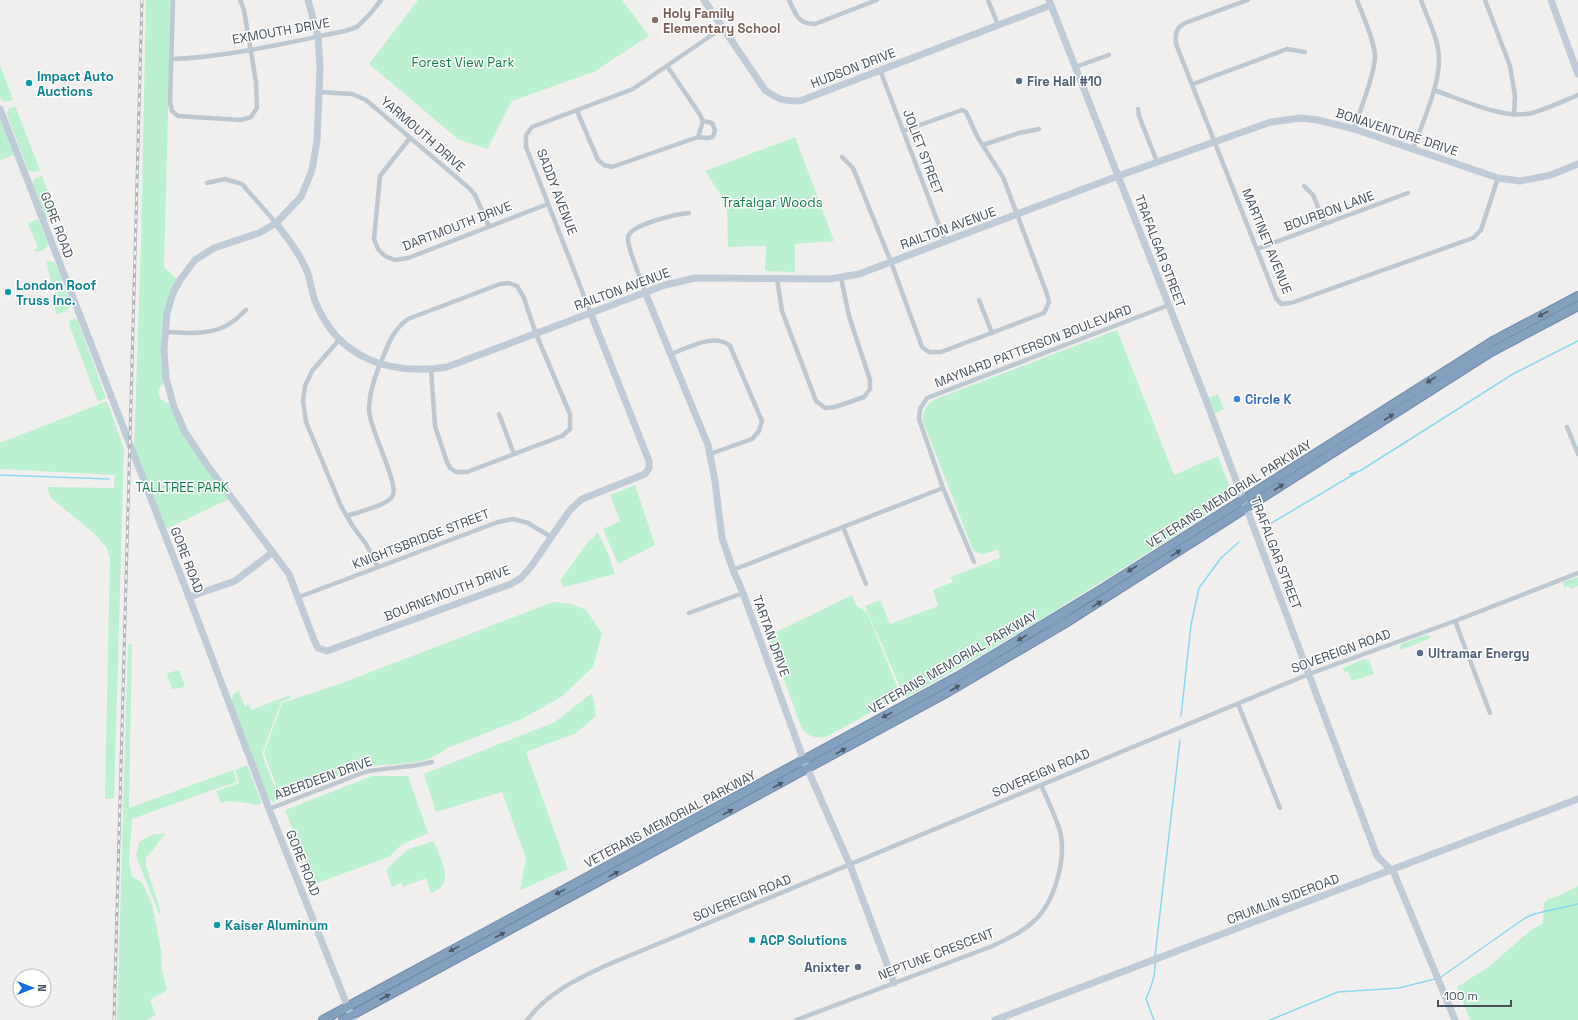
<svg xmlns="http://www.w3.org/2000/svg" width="1578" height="1020" font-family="'Space Grotesk',sans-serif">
<rect width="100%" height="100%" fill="#f1eeee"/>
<g fill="#bbf0d0">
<path d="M146,0H171L164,267L177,279C160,312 158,347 164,383L158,390L160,399L169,404L184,437L229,499L166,529L134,450L141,242Z"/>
<polygon points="418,0 622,0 649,36 604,65 596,71 512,101 487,149 458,139 369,64"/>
<polygon points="0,65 13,100 6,102 1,100 0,97"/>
<polygon points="15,106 40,170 34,172 28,170 7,114 8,109"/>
<polygon points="0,119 14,155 0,160"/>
<polygon points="795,137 834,241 795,244 795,272 765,271 766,246 728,247 727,204 705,171"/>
<polygon points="42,176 58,218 46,219 33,184 33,180"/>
<polygon points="38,219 48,244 44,250 36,252 34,250 38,248 28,223"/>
<polygon points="46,260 55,263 62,279 59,283 52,285"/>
<polygon points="57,289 65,290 71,303 69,309 57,315 52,296 58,294"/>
<polygon points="77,319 106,398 98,402 69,324 70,320"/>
<path d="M1117,330L1174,475L1218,456L1229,485L1228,486C1231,499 1224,503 1215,510C1113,575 1011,640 905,698L865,606L880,600L890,624L938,606L933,590L953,582L951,577L1000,558L998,549C988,553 982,557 973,550L923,421C924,406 927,403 941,397Z"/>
<polygon points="1218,394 1224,409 1216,413 1214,412 1209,398"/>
<polygon points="107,401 124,449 114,798 105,799 110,557 106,547 95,534 51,498 47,487 114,488 115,475 0,469 0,443"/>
<polygon points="635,485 655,545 618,564 603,529 620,521 610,495"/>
<polygon points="598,533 608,553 615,574 564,587 560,581 588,542"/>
<polygon points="1578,577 1578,586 1571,589 1569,586 1564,588 1563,582"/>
<path d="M852,595L857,606L867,612L901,696L826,737C815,739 809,736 802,729L768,636Z"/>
<path d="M553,602L572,604L586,610L602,633L593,667L561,697L522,719L447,748C427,767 394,762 368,767C338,773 309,787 281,799L264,753L282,703L342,683Z"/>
<polygon points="1426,635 1429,635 1431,638 1401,650 1400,647 1401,644"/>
<polygon points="132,644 129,808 233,770 237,782 212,790 132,819 129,862 132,876 142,883 152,904 161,950 162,970 167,990 150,1000 156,1015 147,1020 117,1020 128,645"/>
<polygon points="1364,659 1369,660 1374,674 1352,681 1348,671 1344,673 1343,668"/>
<polygon points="179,670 185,687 172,689 167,675 168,673"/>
<polygon points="239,691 245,707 249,704 251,710 290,695 291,698 281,702 262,754 280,801 273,802 269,799 232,702 233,694"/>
<polygon points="592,693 596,716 576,733 526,752 568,869 520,890 526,858 502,792 436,812 424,774 555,722"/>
<polygon points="247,765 261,801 261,804 258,805 239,802 228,801 221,803 216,791 239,783 235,770"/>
<polygon points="372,776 408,776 428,833 401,845 389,857 314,884 285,810"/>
<polygon points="166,833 146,858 146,866 161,912 159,914 136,856 139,842 151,835"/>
<path d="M434,841C440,859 457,884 431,893L426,878L403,887L401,883L392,887L386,870L401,855L409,849Z"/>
<polygon points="1578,886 1578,1020 1470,1020 1457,987 1487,968 1531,930 1543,923 1544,903 1548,899 1558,896"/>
</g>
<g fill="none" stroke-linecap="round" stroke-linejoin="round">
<g stroke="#86d8ee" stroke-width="1.5">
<polyline points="1350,474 1360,471 1513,374 1578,341"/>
<polyline points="0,475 109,479"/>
<polyline points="1268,525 1356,473"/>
<polyline points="1181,716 1191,625 1199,588 1221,558 1239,542"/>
<polyline points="1155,956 1180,740"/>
<polyline points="1441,977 1525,918 1534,914 1578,904"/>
<path d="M1154,1020L1146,999C1151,987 1156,975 1155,962"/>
<polyline points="1270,1020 1338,992 1399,988 1435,979"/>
</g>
<defs>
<g id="highway">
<polyline points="323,1020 957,677 1102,589 1493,341 1578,296"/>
<polyline points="343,1020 948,692 1064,624 1491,352 1578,306"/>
</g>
</defs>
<use href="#highway" stroke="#6f8bab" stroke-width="10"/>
<g stroke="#bec8d1" stroke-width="4.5">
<polyline points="173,0 170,102 172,111 178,116 241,120 251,117 257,108 256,82 244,10 240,0"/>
<path d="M789,0C796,14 797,24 815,24L877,0"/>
<polyline points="988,0 998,25"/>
<path d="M1248,0L1185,23C1176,28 1175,33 1176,44L1276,298L1281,304L1291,303L1473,238L1481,230L1498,178"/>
<polyline points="1485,0 1510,66 1515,96 1514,115"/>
<path d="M172,59C229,57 290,42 345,31L357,27L370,14L381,0"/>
<polyline points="1075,67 1109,55"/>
<polyline points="880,70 945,241"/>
<polyline points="1193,84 1287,49 1305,52"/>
<path d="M1434,90C1461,99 1503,120 1532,113C1547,109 1563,101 1578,95"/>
<polyline points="320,92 352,94 366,100 469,188 475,195 489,226"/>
<polyline points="1138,109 1139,116 1157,162"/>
<polyline points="577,111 598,160 604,165 612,167 698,137 703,121 699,113 667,66"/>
<path d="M1354,129C1360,110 1374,77 1375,58C1376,44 1362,14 1357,0"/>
<polyline points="698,137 707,138 713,137 715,130 712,123 703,121"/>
<polyline points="410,138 380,176 374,239 378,249 385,256 395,260 408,258 548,204"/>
<polyline points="983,145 1019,133 1039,129"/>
<path d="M1413,150C1422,122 1444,78 1438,49C1436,34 1426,15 1421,0"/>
<polyline points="842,157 853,168 891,262 922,347 929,352 941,352 1044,313 1049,302 1047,294 1003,177 978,138 966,112 962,110 903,131"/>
<polyline points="207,183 225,179 242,184 276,223"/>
<polyline points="1304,186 1313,195 1325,224"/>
<polyline points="1257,249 1408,193"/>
<polyline points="777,279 782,311 816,401 825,408 835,407 864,397 870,389 870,380 849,316 841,278"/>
<path d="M645,292C642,281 626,246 628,237C631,224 677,214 689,213"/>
<polyline points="979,300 992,333"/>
<polyline points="591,314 526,147 526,135 532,127 633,89 722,28"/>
<path d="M165,332C188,333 213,336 232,322C237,319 241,314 246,310"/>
<polyline points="339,340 312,371 305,386 303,401 306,422 341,506 352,525 366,544 378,567"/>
<path d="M671,354C688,348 715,332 730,346L762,421L759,431L752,439L710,454"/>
<polyline points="499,414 514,454"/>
<polyline points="1567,427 1578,454"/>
<path d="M347,516C357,512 386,506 392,497C401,486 369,429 369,410C369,392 376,373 383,357C389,342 394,329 408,319L500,284L509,283L517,286L524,298L536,334L570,414V429L562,436L467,472H456L450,468L447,462L435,426L431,369"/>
<polyline points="843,527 866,584"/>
<polyline points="974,562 943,488 919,419 920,409 927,398 1169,305"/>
<polyline points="733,570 943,488"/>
<polyline points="299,597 498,522 513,519 528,523 551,537"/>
<polyline points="689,613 743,593"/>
<polyline points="1455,621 1490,713"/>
<polyline points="1238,704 1280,808"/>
<path d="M269,809L365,772C387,767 410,768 432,762"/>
<path d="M527,1020C549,992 575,980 607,965L1309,674L1455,621L1578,573"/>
<path d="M796,1020L990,947C1005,940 1021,933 1033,922C1055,903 1068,855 1059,828C1054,813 1047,799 1041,785"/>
</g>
<g stroke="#c0cbd8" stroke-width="7">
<polyline points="308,0 318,36 320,68 317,141 312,170 301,197 276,223 259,233 214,248 195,260 180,280 173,293 167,313 164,350 166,378 174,407 185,432 207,465 289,574 314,640 318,648 327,651 511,584 521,578 530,568 570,510 582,499 645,474 649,468 649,461 591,314"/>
<path d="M704,0L765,90C779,100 783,101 800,101L1051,5"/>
<polyline points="1049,0 1204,395 1377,856 1394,873 1455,1020"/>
<polyline points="1551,0 1578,74"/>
<polyline points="0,109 189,597 269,809 353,1020"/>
<path d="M276,223C288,239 301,255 308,274C311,283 312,293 315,301C338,359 390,376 447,367L665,285L695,278L830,279L859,274L1118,176L1271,122L1301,118L1318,120L1354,129L1498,178L1520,181L1551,175L1578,164"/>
<polyline points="645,292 708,445 715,481 722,538 733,570 743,593 804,761 850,865 894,983"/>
<polyline points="189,597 235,581 273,552"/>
<polyline points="995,1020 1578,799"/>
</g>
<use href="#highway" stroke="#84a0bf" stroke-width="8"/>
<defs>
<polyline id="rail" points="114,1020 142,0"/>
</defs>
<use href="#rail" stroke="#b0b3b9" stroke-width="3"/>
<use href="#rail" stroke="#fff" stroke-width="1.5" stroke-dasharray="4.5" stroke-linecap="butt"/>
</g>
<defs><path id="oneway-solid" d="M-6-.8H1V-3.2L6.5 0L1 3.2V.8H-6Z"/></defs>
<g fill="#4c5966">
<use href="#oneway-solid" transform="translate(1543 314) rotate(152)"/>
<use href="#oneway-solid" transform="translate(1431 380) rotate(148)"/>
<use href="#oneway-solid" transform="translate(1389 417) rotate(-33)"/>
<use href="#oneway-solid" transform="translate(1279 487) rotate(-33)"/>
<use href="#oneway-solid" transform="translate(1176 553) rotate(-32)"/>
<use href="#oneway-solid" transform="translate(1132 569) rotate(147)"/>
<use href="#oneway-solid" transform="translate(1097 604) rotate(-32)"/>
<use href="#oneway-solid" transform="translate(1022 638) rotate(149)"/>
<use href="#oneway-solid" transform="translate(955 688) rotate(-30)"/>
<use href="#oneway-solid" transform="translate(887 715) rotate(151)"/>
<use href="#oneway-solid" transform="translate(841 751) rotate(-29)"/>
<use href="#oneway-solid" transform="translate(778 785) rotate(-28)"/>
<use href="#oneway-solid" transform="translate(728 812) rotate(-28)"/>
<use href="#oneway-solid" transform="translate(614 874) rotate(-28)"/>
<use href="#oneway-solid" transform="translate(560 892) rotate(152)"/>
<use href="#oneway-solid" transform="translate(500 935) rotate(-28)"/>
<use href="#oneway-solid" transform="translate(454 949) rotate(152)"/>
<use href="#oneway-solid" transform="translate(385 997) rotate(-28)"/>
</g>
<circle fill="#8d6e63" stroke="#fff" stroke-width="1.5" cx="655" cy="20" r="4"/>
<g fill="#5c6f8a" stroke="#fff" stroke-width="1.5">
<circle cx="1019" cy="81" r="4"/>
<circle cx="1420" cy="653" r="4"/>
<circle cx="858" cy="967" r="4"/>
</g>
<g fill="#0f9aa8" stroke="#fff" stroke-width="1.5">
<circle cx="29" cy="83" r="4"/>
<circle cx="8" cy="292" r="4"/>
<circle cx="217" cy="925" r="4"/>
<circle cx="752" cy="940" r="4"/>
</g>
<circle fill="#3f7fe0" stroke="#fff" stroke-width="1.5" cx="1237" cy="399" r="4"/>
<g text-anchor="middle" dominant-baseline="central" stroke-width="3" stroke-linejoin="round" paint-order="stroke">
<g font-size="13" font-weight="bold" fill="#785e54" stroke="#fff" text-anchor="start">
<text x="663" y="13">Holy Family<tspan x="663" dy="15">Elementary School</tspan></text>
</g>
<g font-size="13" fill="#46515c" stroke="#fff">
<text transform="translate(281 31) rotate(-10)">EXMOUTH DRIVE</text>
<text transform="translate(853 68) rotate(-21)">HUDSON DRIVE</text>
<text transform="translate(1397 132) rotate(18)">BONAVENTURE DRIVE</text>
<text transform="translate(423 134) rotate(41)">YARMOUTH DRIVE</text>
<text transform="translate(923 152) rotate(69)">JOLIET STREET</text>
<text transform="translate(557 192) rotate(69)">SADDY AVENUE</text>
<text transform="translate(1329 211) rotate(-20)">BOURBON LANE</text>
<text transform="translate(57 225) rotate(69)">GORE ROAD</text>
<text transform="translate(457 226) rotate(-21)">DARTMOUTH DRIVE</text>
<text transform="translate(948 228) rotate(-20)">RAILTON AVENUE</text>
<text transform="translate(1267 241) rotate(68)">MARTINET AVENUE</text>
<text transform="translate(1160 251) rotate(69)">TRAFALGAR STREET</text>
<text transform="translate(622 289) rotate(-20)">RAILTON AVENUE</text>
<text transform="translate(1033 346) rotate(-21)">MAYNARD PATTERSON BOULEVARD</text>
<text transform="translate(1229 494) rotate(-32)">VETERANS MEMORIAL PARKWAY</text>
<text transform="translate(421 539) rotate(-21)">KNIGHTSBRIDGE STREET</text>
<text transform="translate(1276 553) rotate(69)">TRAFALGAR STREET</text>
<text transform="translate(187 560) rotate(69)">GORE ROAD</text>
<text transform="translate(447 593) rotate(-21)">BOURNEMOUTH DRIVE</text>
<text transform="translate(771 636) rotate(70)">TARTAN DRIVE</text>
<text transform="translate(1341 651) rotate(-20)">SOVEREIGN ROAD</text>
<text transform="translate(953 662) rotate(-30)">VETERANS MEMORIAL PARKWAY</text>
<text transform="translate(1041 773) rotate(-23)">SOVEREIGN ROAD</text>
<text transform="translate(323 778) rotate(-20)">ABERDEEN DRIVE</text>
<text transform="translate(670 819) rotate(-28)">VETERANS MEMORIAL PARKWAY</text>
<text transform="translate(303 863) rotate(68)">GORE ROAD</text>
<text transform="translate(742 898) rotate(-22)">SOVEREIGN ROAD</text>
<text transform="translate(1283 899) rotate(-21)">CRUMLIN SIDEROAD</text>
<text transform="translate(936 954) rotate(-21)">NEPTUNE CRESCENT</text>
</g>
<g font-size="13" fill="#14804b" stroke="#fff">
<text x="463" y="62">Forest View Park</text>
<text x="772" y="202">Trafalgar Woods</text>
<text x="182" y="487">TALLTREE PARK</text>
</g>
<g font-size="13" font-weight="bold" fill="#0d838f" stroke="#fff" text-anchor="start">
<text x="37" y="76">Impact Auto<tspan x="37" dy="15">Auctions</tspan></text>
<text x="16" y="285">London Roof<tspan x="16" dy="15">Truss Inc.</tspan></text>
<text x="225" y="925">Kaiser Aluminum</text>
<text x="760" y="940">ACP Solutions</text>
</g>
<g font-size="13" font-weight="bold" fill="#4e5e75" stroke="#fff" text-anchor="start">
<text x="1027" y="81">Fire Hall #10</text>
<text x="1428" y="653">Ultramar Energy</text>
<text x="850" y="967" text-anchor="end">Anixter</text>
</g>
<g font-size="13" font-weight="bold" fill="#366cbe" stroke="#fff" text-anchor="start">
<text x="1245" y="399">Circle K</text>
</g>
</g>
<g transform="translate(32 988) rotate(90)"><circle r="19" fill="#ffffff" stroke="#b5b9be"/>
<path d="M0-3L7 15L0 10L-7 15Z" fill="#136de6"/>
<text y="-6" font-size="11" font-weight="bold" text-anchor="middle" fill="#46515c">N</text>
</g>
<path d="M1438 1000v6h73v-6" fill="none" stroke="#46515c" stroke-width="2"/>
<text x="1444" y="1000" font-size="12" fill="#46515c" stroke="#ffffff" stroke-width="3" paint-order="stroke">100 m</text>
</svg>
